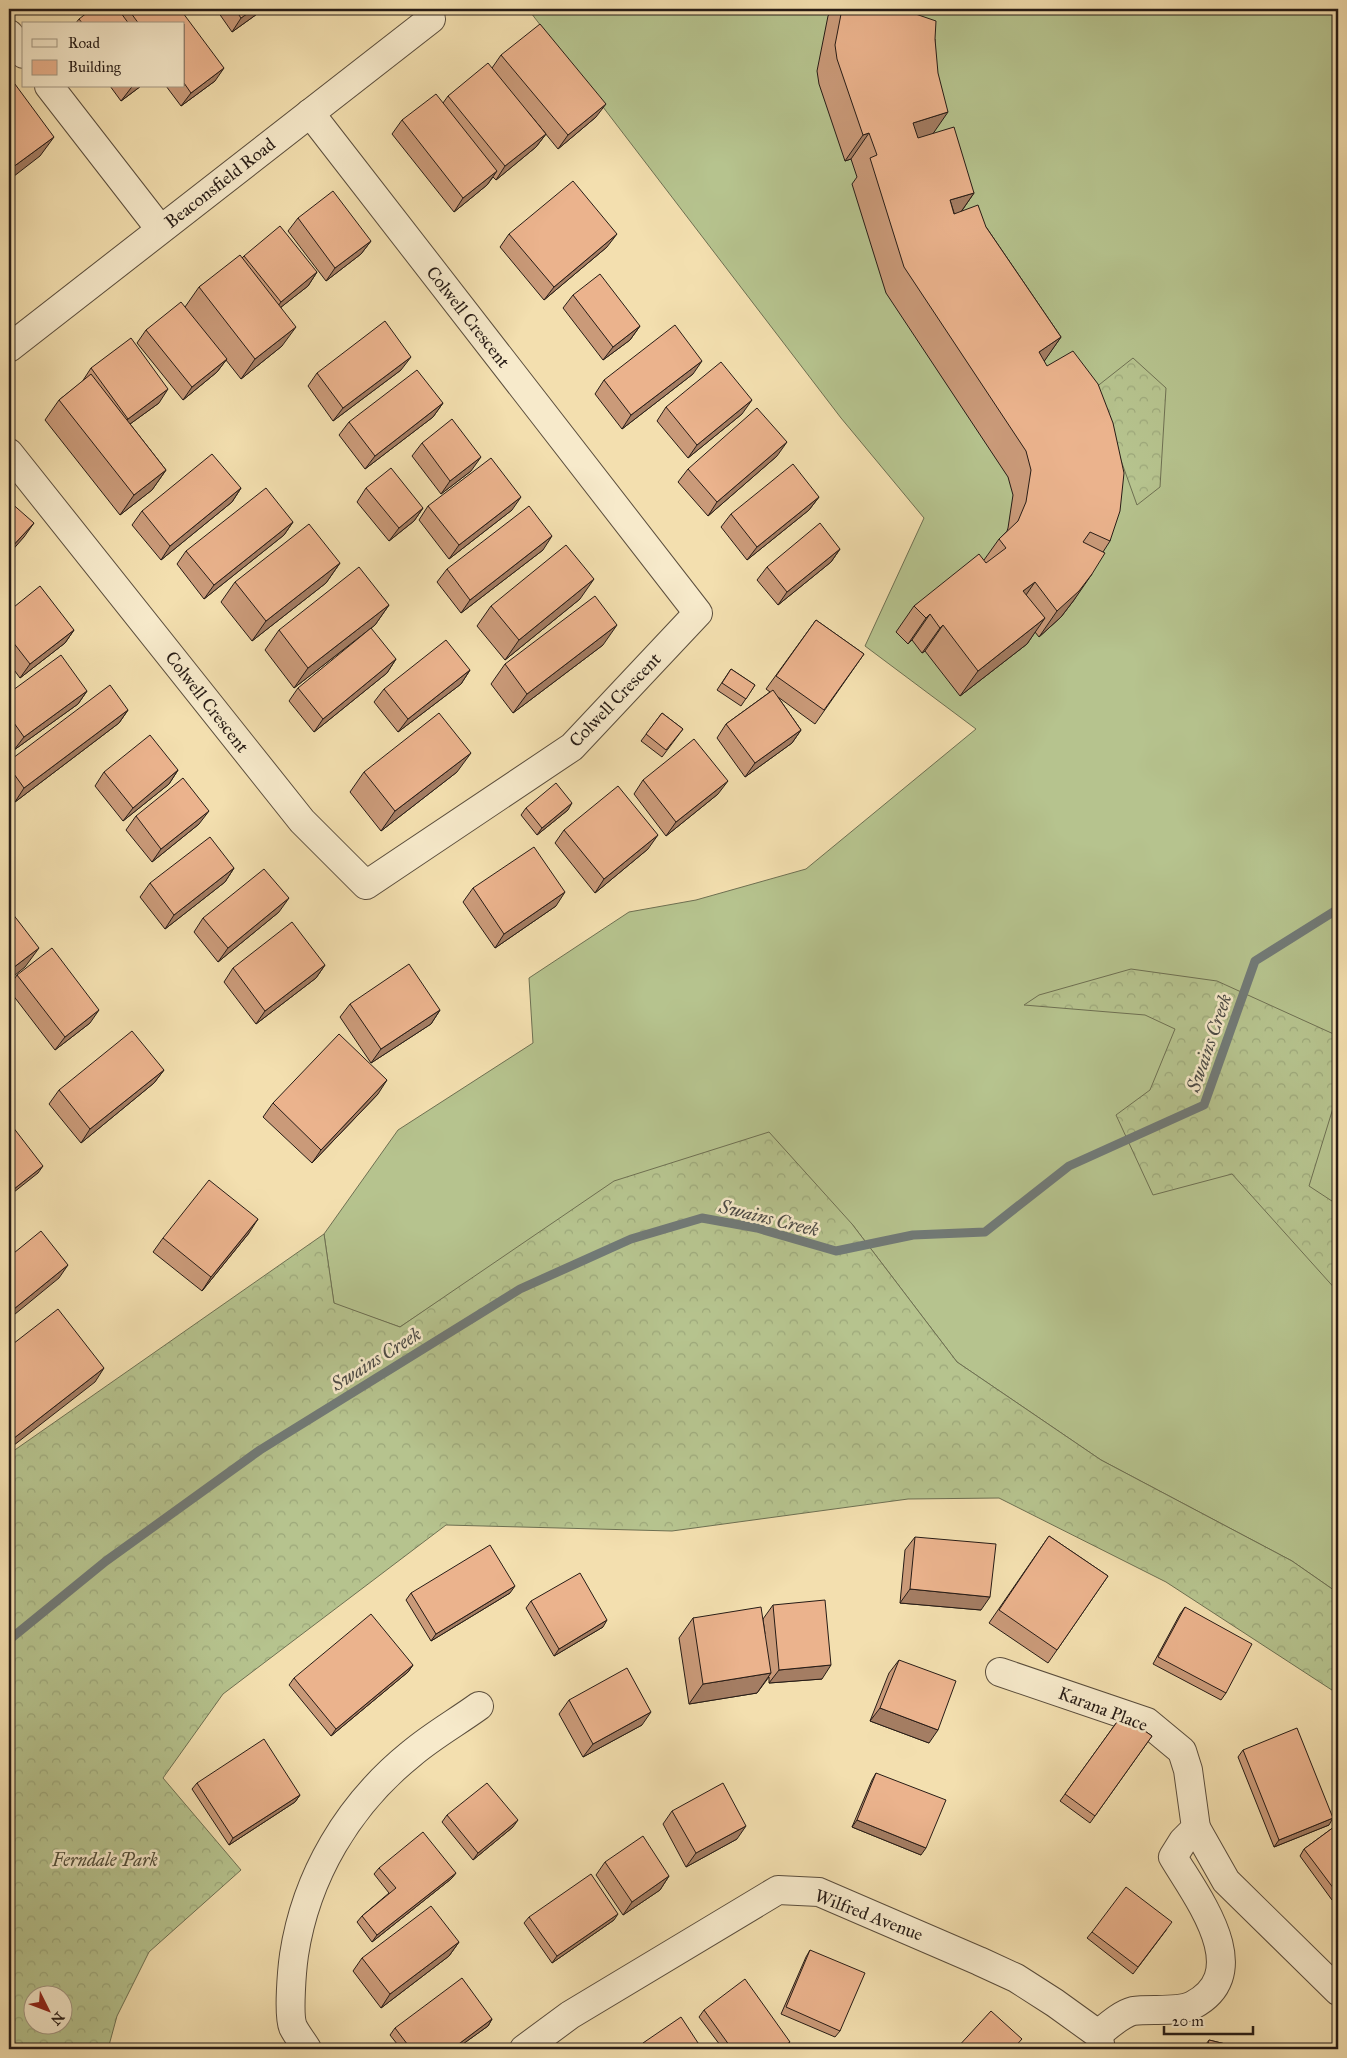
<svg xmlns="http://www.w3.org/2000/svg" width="1347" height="2058" font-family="'IM FELL Great Primer',serif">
<defs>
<pattern id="forest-crowns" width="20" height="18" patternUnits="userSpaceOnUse" patternTransform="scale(1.25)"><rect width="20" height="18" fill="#b6c38e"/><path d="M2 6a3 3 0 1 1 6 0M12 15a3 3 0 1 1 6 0" fill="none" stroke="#9ca77a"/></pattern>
</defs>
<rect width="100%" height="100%" fill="#f3dfaf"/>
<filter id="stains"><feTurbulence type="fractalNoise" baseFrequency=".004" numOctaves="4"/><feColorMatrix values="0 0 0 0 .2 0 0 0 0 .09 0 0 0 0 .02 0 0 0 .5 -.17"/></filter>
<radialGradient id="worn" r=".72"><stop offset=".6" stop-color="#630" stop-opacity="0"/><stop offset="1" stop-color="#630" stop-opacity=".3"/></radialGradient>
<polygon fill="#b6c38e" stroke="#6e7052" points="528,9 1338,9 1338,1593 1292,1561 1101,1460 957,1362 852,1224 472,1279 400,1327 334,1304 324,1234 398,1130 533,1043 529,978 629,912 696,900 806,869 976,729 865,646 924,518 841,418"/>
<g fill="url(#forest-crowns)" stroke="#6e7052" fill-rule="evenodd">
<polygon points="1133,358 1166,388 1160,487 1137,505 1095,388"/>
<polygon points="1131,969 1217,981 1338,1036 1338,1092 1309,1186 1338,1205 1338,1292 1232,1174 1153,1195 1116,1115 1150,1090 1175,1029 1145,1015 1024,1005 1039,995"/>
<path d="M769,1132L852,1224L957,1362L1101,1460L1292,1561L1338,1593V1694L1166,1582L999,1498L908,1499L672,1531L446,1525L223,1694L163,1778L241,1870L149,1952L117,2016L108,2049H9V1454L324,1234L334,1303L400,1327L614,1181ZM32,1996H62V2026H32Z"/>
</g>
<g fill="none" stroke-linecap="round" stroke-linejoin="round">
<polyline stroke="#717a77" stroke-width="9" points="9,1640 106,1561 260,1450 520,1289 631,1239 702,1218 757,1228 836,1251 913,1235 985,1232 1069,1166 1204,1105 1255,961 1338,909"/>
<defs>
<g id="minor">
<polyline points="9,34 24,54"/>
<polyline points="49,86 160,229"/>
<polyline points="9,348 431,19"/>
<polyline points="9,453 302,821 366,885 572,747 698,613 310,113"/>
<path d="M1000,1672L1147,1722L1182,1751L1188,1770L1196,1828L1183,1841L1173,1857C1196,1896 1256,1972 1193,2005C1178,2013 1150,2008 1133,2011C1121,2014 1107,2027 1098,2034"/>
<polyline points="1196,1828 1226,1881 1338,1991"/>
<path d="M307,2049C303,2042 297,2035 293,2027C288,2015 292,1969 294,1955C306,1876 348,1805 411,1754C432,1736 457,1722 479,1706"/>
<polyline points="524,2049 570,2015 778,1890 819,1892 979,1961 1016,1978 1055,2003 1098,2034 1101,2049"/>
</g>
</defs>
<use href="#minor" stroke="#5a4d3c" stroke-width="30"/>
<use href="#minor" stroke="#f7eacb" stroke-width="28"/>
</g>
<g fill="#ca9a79" stroke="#271c16">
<polygon points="127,9 180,9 215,81 181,106 166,86 184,86 184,24 75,24 79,19 123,15"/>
<polygon points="216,9 264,9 232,32"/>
<polygon points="833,9 901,9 935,39 933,134 974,193 961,212 986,227 1061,337 1044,361 1110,541 1103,552 1074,600 1061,617 1039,637 1035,632 1027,644 960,696 925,651 922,653 912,640 908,644 896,632 914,606 984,560 999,539 1007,531 1008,528 1013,495 1008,477 886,293 852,184 857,177 851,159 845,161 819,84 817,71 828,16"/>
<polygon points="501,55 596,117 558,149 527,111 546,134 536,147 496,180 493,177 487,185 454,212 392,134 402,120 443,103 448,96 492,68"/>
<polygon points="110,86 141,86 121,101"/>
<polygon points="298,218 371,241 361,254 326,281 288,231"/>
<polygon points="509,234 607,247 544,300 500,247"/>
<polygon points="244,256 317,272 308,286 281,307 282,346 241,379 226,360 217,372 183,400 137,343 146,330 185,307 199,287 242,258"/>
<polygon points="573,295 640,326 630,340 603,360 563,308"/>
<polygon points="91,368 159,403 130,424 166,470 152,490 120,515 45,420 59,400 82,382"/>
<polygon points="401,370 333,421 308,386 317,373"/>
<polygon points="693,374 622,429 595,394 604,380"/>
<polygon points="443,403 433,417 365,469 339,435 349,422"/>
<polygon points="666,407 742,414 688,458 657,421"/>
<polygon points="422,443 471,471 441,494 412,456"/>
<polygon points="777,456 708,516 678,482 688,469"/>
<polygon points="241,488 232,502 161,560 132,525 142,511"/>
<polygon points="366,488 423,508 414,521 389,541 357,502"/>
<polygon points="819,497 809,510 747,560 721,527 731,514"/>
<polygon points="428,506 512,510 449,559 419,520"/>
<polygon points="293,522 284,535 204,599 177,564 186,551"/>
<polygon points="840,549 831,562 778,605 757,580 767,567"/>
<polygon points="543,550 461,613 437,582 447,569"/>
<polygon points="340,563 326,583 252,641 221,602 235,582"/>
<polygon points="580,599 505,660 477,626 491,606"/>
<polygon points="389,605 375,625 294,688 265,650 279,630"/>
<polygon points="9,611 74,630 65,643 20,678 9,663"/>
<polygon points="816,620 864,654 815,724 778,697 801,730 792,743 745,777 717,738 726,724 770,692 766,689"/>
<polygon points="603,645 513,713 491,684 505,664"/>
<polygon points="396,659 387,673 314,732 289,701 298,688"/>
<polygon points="731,669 755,685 741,706 717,690"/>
<polygon points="470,670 461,684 398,732 374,702 384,689"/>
<polygon points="87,691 78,704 14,750 9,742 9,693"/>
<polygon points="128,710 119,723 15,802 9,794 9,761"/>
<polygon points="662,713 683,729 662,757 641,741"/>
<polygon points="178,770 169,784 123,821 95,786 104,772"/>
<polygon points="364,772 457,772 381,831 350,792"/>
<polygon points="643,780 718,794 666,836 634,794"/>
<polygon points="526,808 568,810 537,835 521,815"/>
<polygon points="136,816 199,824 152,862 126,830"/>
<polygon points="564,830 648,849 595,893 555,843"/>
<polygon points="234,868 225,882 165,929 140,897 150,883"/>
<polygon points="473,888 556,906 495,948 463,902"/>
<polygon points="279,912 218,962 194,932 203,918"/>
<polygon points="325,965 316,978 256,1024 224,982 233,968"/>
<polygon points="17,975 90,1023 55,1050 9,990 9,987"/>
<polygon points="350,1004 440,1010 431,1024 371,1063 340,1017"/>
<polygon points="164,1070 154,1083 81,1143 49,1104 59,1090"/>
<polygon points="378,1094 312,1163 263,1117 273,1103"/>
<polygon points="249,1233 202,1291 153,1252 163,1238"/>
<polygon points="1049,1536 1108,1576 1048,1663 989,1623"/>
<polygon points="915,1537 981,1610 900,1603 905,1550"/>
<polygon points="411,1593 510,1593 431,1641 406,1600"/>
<polygon points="531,1601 603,1627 554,1656 526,1608"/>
<polygon points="773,1605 822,1679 769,1683 769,1677 757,1693 689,1704 679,1638 693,1618 765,1634 763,1619"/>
<polygon points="1185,1607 1226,1693 1221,1700 1153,1664 1180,1614"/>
<polygon points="899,1660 929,1743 870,1721 889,1673"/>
<polygon points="413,1665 408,1672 331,1736 289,1685 294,1678"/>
<polygon points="569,1700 642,1725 583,1757 559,1714"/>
<polygon points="1122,1715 1152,1736 1090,1823 1060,1801"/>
<polygon points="1243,1750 1329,1825 1274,1847 1238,1757"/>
<polygon points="876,1773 921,1855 852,1827 872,1780"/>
<polygon points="197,1783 300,1795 295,1802 229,1845 192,1789"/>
<polygon points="672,1811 737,1839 686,1867 663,1824"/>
<polygon points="447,1815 513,1827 473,1860 442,1822"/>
<polygon points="1338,1824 1338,1896 1332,1900 1300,1856 1304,1849"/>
<polygon points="605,1862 669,1876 660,1890 623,1915 596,1875"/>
<polygon points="379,1868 456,1873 451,1879 372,1942 357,1922 362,1916 389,1893 374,1874"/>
<polygon points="1338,1907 1338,1917 1335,1912"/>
<polygon points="529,1917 614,1920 552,1963 524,1923"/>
<polygon points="1167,1929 1133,1974 1087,1938 1092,1932"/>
<polygon points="459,1942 449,1956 381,2008 353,1971 362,1958"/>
<polygon points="810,1950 840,2031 835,2037 781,2014 806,1957"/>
<polygon points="704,2010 786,2048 784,2049 723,2049 699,2017"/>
<polygon points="492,2019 488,2026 456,2049 401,2049 390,2035 395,2028"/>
<polygon points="1209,2040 1246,2049 1203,2049 1204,2047"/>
<polygon points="643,2043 702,2049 638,2049"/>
</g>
<g fill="#a47d63" stroke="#271c16">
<polygon points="254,9 264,9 232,32 241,18"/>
<polygon points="224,68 215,81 181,106 191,93"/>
<polygon points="133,86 141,86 121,101 131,88"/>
<polygon points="606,104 596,117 558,149 568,135"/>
<polygon points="948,112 930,138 895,149 913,123"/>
<polygon points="869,133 851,159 845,161 863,135"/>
<polygon points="546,134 536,147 496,180 505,166"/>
<polygon points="54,137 40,156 9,180 9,170"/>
<polygon points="497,171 487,185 454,212 463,198"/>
<polygon points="974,193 956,219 950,200"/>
<polygon points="617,234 607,247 544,300 554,287"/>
<polygon points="371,241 361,254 326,281 335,268"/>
<polygon points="317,272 308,286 271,315 281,302"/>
<polygon points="640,326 630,340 603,360 613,347"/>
<polygon points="296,327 282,346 241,379 255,359"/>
<polygon points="1061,337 1043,363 1039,352"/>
<polygon points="411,357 401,370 333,421 343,408"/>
<polygon points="227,359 217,372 183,400 192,387"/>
<polygon points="702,361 693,374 622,429 631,415"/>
<polygon points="168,389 159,403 119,432 128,419"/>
<polygon points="752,400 742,414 688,458 697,445"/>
<polygon points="443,403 433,417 365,469 375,456"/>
<polygon points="787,442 777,456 708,516 717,502"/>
<polygon points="481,457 471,471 441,494 450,481"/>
<polygon points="166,470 152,490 120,515 134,495"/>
<polygon points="241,488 232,502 161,560 170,546"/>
<polygon points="521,497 512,510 449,559 459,545"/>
<polygon points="819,497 809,510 747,560 757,547"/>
<polygon points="423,508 414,521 389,541 399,528"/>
<polygon points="293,522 284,535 204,599 214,585"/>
<polygon points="34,523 24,537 9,554 9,550"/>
<polygon points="552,536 543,550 461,613 470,600"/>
<polygon points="840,549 831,562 778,605 787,592"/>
<polygon points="340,563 326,583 252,641 266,621"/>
<polygon points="1092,574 1074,600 1061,617 1039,637 1057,611"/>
<polygon points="594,579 580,599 505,660 519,640"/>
<polygon points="1035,582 1017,608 1023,591"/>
<polygon points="389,605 375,625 294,688 308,668"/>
<polygon points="930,614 912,640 908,644 926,618"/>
<polygon points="1045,618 1027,644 960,696 978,671"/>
<polygon points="617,625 603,645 513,713 527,694"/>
<polygon points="943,625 925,651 922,653 940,628"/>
<polygon points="74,630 65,643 20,678 30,664"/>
<polygon points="396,659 387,673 314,732 323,719"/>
<polygon points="470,670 461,684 398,732 408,719"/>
<polygon points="87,691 78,704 14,750 24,737"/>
<polygon points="128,710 119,723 15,802 24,788"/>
<polygon points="801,730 792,743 745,777 755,763"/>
<polygon points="471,753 457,772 381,831 395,811"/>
<polygon points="178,770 169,784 123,821 133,808"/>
<polygon points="728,781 718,794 666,836 676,822"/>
<polygon points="572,803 568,810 537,835 542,828"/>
<polygon points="209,811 199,824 152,862 161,849"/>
<polygon points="658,835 648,849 595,893 604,879"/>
<polygon points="234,868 225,882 165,929 174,915"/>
<polygon points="565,892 556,906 495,948 504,934"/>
<polygon points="289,898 279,912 218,962 228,948"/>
<polygon points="39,948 25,967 9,980 9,971"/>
<polygon points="325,965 316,978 256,1024 265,1011"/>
<polygon points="99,1010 90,1023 55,1050 65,1037"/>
<polygon points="440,1010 431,1024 371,1063 381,1049"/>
<polygon points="164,1070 154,1083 81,1143 90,1129"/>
<polygon points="387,1080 378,1094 312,1163 321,1150"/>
<polygon points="43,1166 38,1173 9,1196 9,1193"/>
<polygon points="258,1219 249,1233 202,1291 211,1277"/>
<polygon points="68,1265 59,1278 9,1319 9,1313"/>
<polygon points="104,1368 95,1382 9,1449 9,1442"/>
<polygon points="515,1586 510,1593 431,1641 436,1634"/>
<polygon points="910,1589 990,1597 981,1610 900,1603"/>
<polygon points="607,1620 603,1627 554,1656 559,1649"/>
<polygon points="413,1665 408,1672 331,1736 336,1729"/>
<polygon points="831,1665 822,1679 769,1683 779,1670"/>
<polygon points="771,1673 757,1693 689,1704 703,1684"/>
<polygon points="880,1708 938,1730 929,1743 870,1721"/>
<polygon points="651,1712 642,1725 583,1757 593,1744"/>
<polygon points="300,1795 295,1802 229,1845 233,1838"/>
<polygon points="1333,1818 1329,1825 1274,1847 1279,1840"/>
<polygon points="518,1820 513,1827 473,1860 478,1853"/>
<polygon points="857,1820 926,1848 921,1855 852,1827"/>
<polygon points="746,1826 737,1839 686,1867 696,1853"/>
<polygon points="456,1873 451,1879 372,1942 377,1935"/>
<polygon points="669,1876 660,1890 623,1915 632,1902"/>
<polygon points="1338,1892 1338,1896 1332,1900 1337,1893"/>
<polygon points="618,1914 614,1920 552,1963 557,1956"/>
<polygon points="459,1942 449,1956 381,2008 390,1994"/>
<polygon points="492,2019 488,2026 456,2049 452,2049"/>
<polygon points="790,2042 784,2049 780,2049"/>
</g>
<g fill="#ebb38d" stroke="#271c16">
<polygon points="92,9 118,9 129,24 83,24 79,19"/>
<polygon points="128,9 180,9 224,68 191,93 184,83 184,24 139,24"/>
<polygon points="235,9 254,9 241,18"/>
<polygon points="842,9 901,9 936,21 935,39 938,73 948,112 913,123 918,138 954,127 974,193 950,200 954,214 978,205 986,227 1061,337 1039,352 1047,366 1073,351 1098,384 1113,423 1124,473 1120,511 1110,541 1090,532 1083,542 1105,553 1092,574 1079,591 1057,611 1035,582 1023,591 1045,618 978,671 943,625 940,628 930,614 926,618 914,606 979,554 986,563 1006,548 999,539 1018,521 1026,502 1031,470 1026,451 904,267 870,158 877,155 869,133 863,135 837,59 835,45"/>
<polygon points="540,24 606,104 568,135 501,55"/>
<polygon points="488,63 546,134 505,166 448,96"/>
<polygon points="9,76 54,137 9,170"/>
<polygon points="436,94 497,171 463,198 402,120"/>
<polygon points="573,181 617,234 554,287 509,234"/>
<polygon points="333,191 371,241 335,268 298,218"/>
<polygon points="280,226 317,272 281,302 244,256"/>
<polygon points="240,255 296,327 255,359 199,287"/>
<polygon points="600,274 640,326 613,347 573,295"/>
<polygon points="181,302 227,359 192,387 146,330"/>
<polygon points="385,321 411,357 343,408 317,373"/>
<polygon points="675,325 702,361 631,415 604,380"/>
<polygon points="131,338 168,389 128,419 91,368"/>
<polygon points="721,362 752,400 697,445 666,407"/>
<polygon points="417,370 443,403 375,456 349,422"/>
<polygon points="91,374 166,470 134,495 59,400"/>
<polygon points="757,408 787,442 717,502 688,469"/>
<polygon points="452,419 481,457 450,481 422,443"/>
<polygon points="212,454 241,488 170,546 142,511"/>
<polygon points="491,458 521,497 459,545 428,506"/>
<polygon points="793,464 819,497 757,547 731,514"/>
<polygon points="391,468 423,508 399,528 366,488"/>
<polygon points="266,488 293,522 214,585 186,551"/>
<polygon points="9,501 34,523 9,550"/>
<polygon points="529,506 552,536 470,600 447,569"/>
<polygon points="820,523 840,549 787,592 767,567"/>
<polygon points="309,524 340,563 266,621 235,582"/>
<polygon points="566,545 594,579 519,640 491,606"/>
<polygon points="359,567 389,605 308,668 279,630"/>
<polygon points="40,586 74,630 30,664 9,637 9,611"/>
<polygon points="595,596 617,625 527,694 505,664"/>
<polygon points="816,620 864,654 824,710 776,676"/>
<polygon points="371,628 396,659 323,719 298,688"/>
<polygon points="446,640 470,670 408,719 384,689"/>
<polygon points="61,655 87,691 24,737 9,716 9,693"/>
<polygon points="731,669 755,685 746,699 722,683"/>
<polygon points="110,685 128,710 24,788 9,767 9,761"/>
<polygon points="773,690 801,730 755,763 726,724"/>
<polygon points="439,713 471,753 395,811 364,772"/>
<polygon points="662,713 683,729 666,750 646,734"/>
<polygon points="150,735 178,770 133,808 104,772"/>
<polygon points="694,739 728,781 676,822 643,780"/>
<polygon points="183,778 209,811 161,849 136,816"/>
<polygon points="556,783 572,803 542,828 526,808"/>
<polygon points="618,786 658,835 604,879 564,830"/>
<polygon points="210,837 234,868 174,915 150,883"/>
<polygon points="534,847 565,892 504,934 473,888"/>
<polygon points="264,869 289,898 228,948 203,918"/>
<polygon points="9,909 39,948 9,971"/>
<polygon points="292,922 325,965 265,1011 233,968"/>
<polygon points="52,948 99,1010 65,1037 17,975"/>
<polygon points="409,964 440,1010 381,1049 350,1004"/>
<polygon points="132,1031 164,1070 90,1129 59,1090"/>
<polygon points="339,1034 387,1080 321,1150 273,1103"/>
<polygon points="9,1122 43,1166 9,1193"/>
<polygon points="209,1180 258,1219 211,1277 163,1238"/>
<polygon points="41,1231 68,1265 9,1313 9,1257"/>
<polygon points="58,1309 104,1368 9,1442 9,1347"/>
<polygon points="1049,1536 1108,1576 1057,1650 999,1610"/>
<polygon points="915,1537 996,1544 990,1597 910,1589"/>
<polygon points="490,1545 515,1586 436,1634 411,1593"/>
<polygon points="580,1573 607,1620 559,1649 531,1601"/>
<polygon points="825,1600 831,1665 779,1670 773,1605"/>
<polygon points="761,1607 771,1673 703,1684 693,1618"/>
<polygon points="1185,1607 1252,1644 1226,1693 1158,1657"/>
<polygon points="371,1614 413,1665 336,1729 294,1678"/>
<polygon points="899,1660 956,1681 938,1730 880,1708"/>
<polygon points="627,1668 651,1712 593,1744 569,1700"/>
<polygon points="1122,1715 1152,1736 1095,1816 1065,1794"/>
<polygon points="1297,1728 1333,1818 1279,1840 1243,1750"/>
<polygon points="264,1739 300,1795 233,1838 197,1783"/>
<polygon points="876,1773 946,1800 926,1848 857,1820"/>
<polygon points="487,1783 518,1820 478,1853 447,1815"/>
<polygon points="723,1783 746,1826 696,1853 672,1811"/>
<polygon points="1338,1824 1338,1892 1337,1893 1304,1849"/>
<polygon points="423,1832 456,1873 377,1935 362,1916 396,1888 379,1868"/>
<polygon points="643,1836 669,1876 632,1902 605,1862"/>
<polygon points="591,1874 618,1914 557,1956 529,1917"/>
<polygon points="1126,1887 1172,1922 1138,1967 1092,1932"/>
<polygon points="431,1906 459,1942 390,1994 362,1958"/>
<polygon points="810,1950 865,1973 840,2031 786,2007"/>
<polygon points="462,1978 492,2019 452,2049 411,2049 395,2028"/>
<polygon points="745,1979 790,2042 780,2049 732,2049 704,2010"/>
<polygon points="991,2011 1022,2039 1013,2049 956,2049"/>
<polygon points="681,2017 702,2049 647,2049 643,2043"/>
<polygon points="1209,2040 1246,2049 1207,2049"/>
</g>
<g text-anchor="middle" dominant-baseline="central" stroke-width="5" stroke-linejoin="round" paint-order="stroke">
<g font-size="18" fill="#271c16" stroke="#f7eacb">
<text transform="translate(220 183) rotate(-38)">Beaconsfield Road</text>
<text transform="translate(468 317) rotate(52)">Colwell Crescent</text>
<text transform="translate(615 700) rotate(-46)">Colwell Crescent</text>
<text transform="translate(207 702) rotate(52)">Colwell Crescent</text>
<text transform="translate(1103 1709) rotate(21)">Karana Place</text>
<text transform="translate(869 1915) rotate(21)">Wilfred Avenue</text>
</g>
<g font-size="18" font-style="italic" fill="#524e3a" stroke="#f7eacb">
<text x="105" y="1860">Ferndale Park</text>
</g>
<g font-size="19" font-style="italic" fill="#4c4b46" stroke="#f7eacb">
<text transform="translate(1209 1043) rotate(-71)">Swains Creek</text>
<text transform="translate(769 1218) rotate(14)">Swains Creek</text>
<text transform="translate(376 1359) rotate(-32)">Swains Creek</text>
</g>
</g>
<rect width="1347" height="2058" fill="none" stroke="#f3dfaf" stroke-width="30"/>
<rect x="10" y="10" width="1327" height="2038" fill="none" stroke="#271c16" stroke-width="2.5"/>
<rect x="15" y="15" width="1317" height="2028" fill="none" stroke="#271c16"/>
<rect x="22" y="22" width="162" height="65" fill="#f7eacb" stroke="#a49883"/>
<rect x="32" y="39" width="25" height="8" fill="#f7eacb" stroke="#a49883"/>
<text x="68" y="48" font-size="15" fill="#271c16">Road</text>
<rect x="32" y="60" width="25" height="15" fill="#ebb38d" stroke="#a49883"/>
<text x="68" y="72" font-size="15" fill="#271c16">Building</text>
<g transform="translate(48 2010) rotate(132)"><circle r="24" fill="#f7eacb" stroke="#a49883"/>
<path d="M0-4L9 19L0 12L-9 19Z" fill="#8f2418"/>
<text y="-8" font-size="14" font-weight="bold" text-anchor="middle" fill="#271c16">N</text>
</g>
<path d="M1164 2026v8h89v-8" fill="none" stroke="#271c16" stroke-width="2.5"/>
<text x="1172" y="2026" font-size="15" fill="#271c16" stroke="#f7eacb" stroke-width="4" paint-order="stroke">20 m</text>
<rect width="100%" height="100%" filter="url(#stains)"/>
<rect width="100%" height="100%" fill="url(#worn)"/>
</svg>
